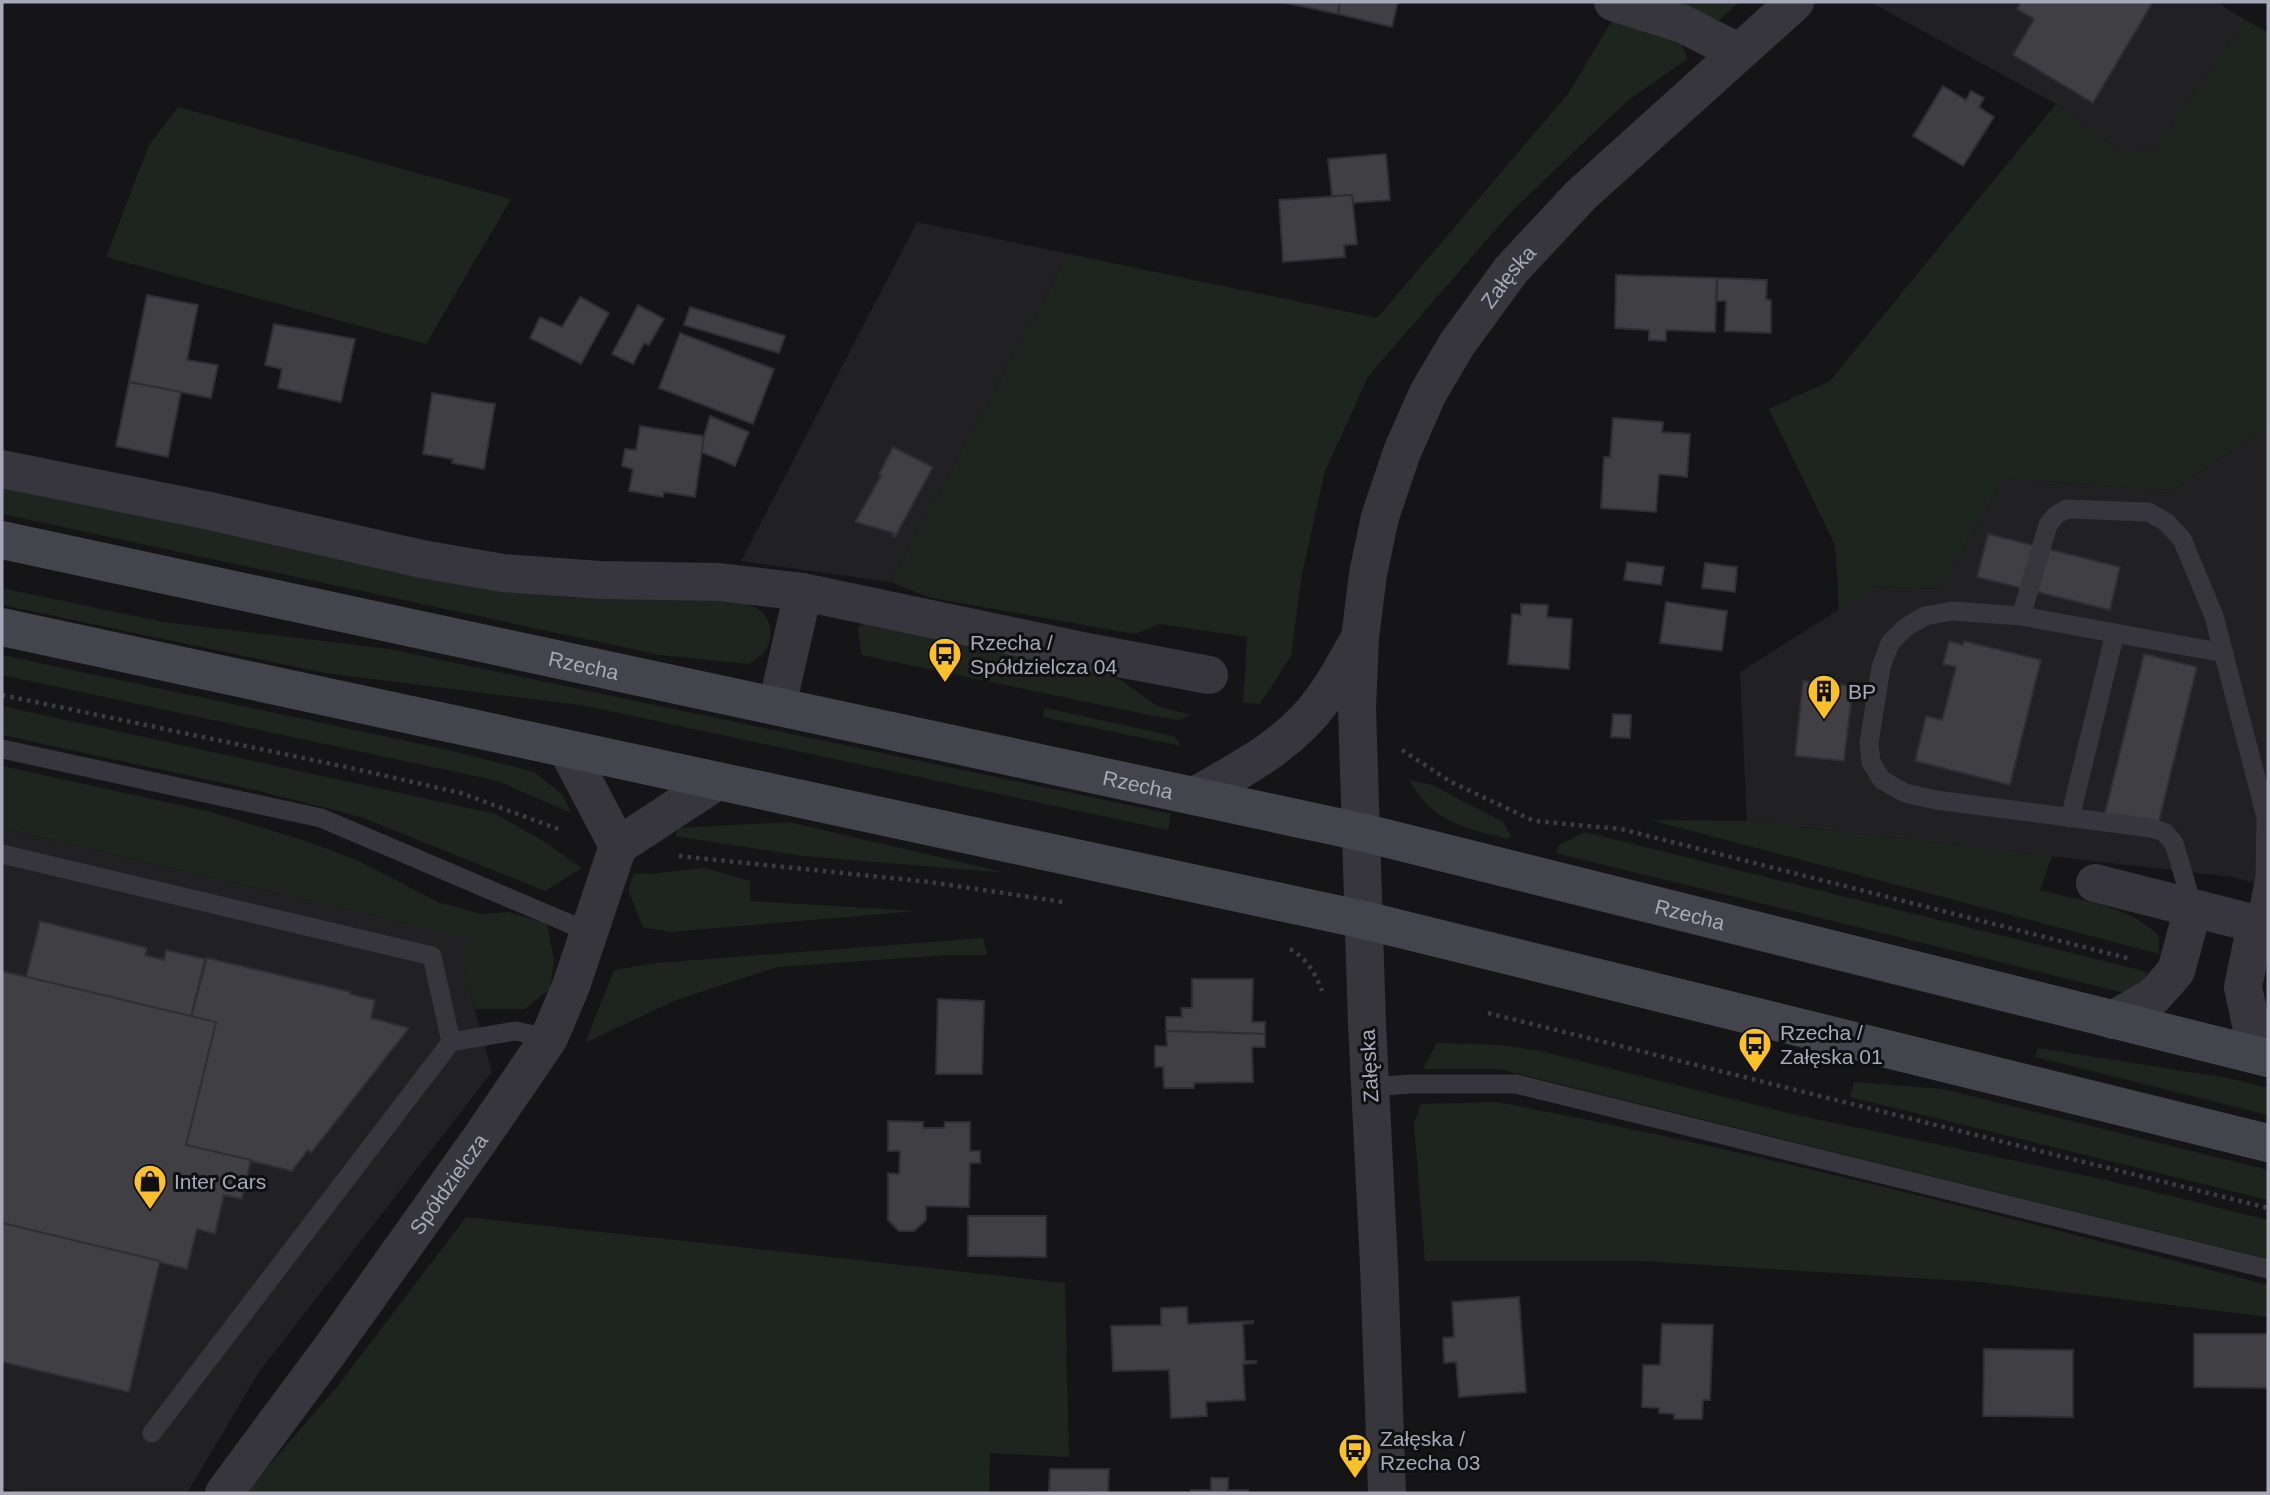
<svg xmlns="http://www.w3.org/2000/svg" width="2270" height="1495" font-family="Arial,sans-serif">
<rect width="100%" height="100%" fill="#151517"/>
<g fill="#212124">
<polygon points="1870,2 2216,2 2246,20 2155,149 2124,154 2056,104"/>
<polygon points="917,222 1069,254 890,582 741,561"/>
<polygon points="2268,425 2268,887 2232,877 1747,821 1740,672 1876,586 1940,589 2004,478 2173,490"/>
<polygon points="2,828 470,938 465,974 492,1072 259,1372 187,1493 22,1493 2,1488"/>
</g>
<g fill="#1d251e">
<polygon points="1668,2 1739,2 1717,22"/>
<polygon points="1615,11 1681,42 1687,59 1627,101 1512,211 1369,375 1325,471 1301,579 1291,656 1260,704 1243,703 1247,637 1160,624 1135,634 932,598 890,582 1069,254 1377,318 1568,94 1611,22"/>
<polygon points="2246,20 2268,33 2268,425 2173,490 2004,478 1940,589 1876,586 1839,610 1835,545 1769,409 1830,381 2056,104 2124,154 2155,149"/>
<polygon points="178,107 511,199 426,344 106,257 149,145"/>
<path d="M2,486L505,592L578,598L734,601C741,603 749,604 756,608C772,616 776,640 763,653C760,657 754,660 749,664L660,655L2,514Z"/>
<polygon points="2,588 163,622 389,649 1171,814 1168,830 581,705 325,673 2,605"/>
<polygon points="866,623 1113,677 1121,680 1157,706 1192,715 1178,720 1154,716 861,655 858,627"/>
<polygon points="2,655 444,749 534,772 563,795 571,813 498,781 2,675"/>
<polygon points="2,706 496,814 543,841 582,868 545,891 361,817 255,790 2,735"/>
<polygon points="1045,708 1174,736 1181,746 1043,717"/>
<polygon points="2,766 207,811 306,841 357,860 438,902 481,914 509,912 547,924 554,960 550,989 525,1009 475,1009 465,974 469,938 2,828"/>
<path d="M1409,780L1432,785L1503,822L1511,836L1508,839C1480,832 1446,825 1426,803C1420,796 1414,788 1409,780Z"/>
<path d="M1650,820L1747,821L2052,856L2040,890C2081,901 2129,905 2159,936V954Z"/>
<polygon points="789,822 1007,873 803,856 675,836 679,828"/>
<polygon points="1585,832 2147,972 2141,986 2125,993 1556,853 1559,845"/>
<polygon points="705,868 750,881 750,901 917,911 670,932 643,927 628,890 634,873 648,874"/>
<polygon points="983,938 987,955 948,955 777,967 676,1000 585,1043 614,970 656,963"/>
<polygon points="1437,1043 1500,1045 1541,1051 1797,1115 2106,1180 2268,1220 2268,1259 1499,1069 1423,1069"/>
<polygon points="2038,1048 2228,1078 2268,1088 2268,1115 2035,1057"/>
<polygon points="1854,1082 1943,1089 2268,1170 2268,1200 1850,1097"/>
<path d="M1497,1102C1757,1151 2013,1219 2268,1285V1317L1980,1282L1641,1261H1425L1414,1124L1421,1104Z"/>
<polygon points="466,1217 1065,1283 1069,1457 990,1453 989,1493 245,1493 337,1387"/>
</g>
<g fill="#3f3f44" stroke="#2f2f33" stroke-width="2">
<polygon points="1282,2 1340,2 1338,14"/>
<polygon points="1340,2 1398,2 1392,27 1338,14"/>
<polygon points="2021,2 2153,2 2093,103 2013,55 2034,19 2017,9"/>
<polygon points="1943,86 1966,100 1971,91 1984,98 1979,107 1994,117 1963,166 1913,136"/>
<polygon points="1386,154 1390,200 1353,203 1352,195 1332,196 1328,159"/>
<polygon points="1352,195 1357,244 1344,245 1345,257 1283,262 1279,200"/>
<polygon points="1616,275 1717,278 1715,332 1666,330 1666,341 1649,340 1649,330 1615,328"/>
<polygon points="1717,278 1767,280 1766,299 1771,300 1771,333 1725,331 1726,301 1717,301"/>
<polygon points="147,295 198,305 187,360 218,365 211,398 129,382"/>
<polygon points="580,297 609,313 581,364 530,338 540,317 562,327"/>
<polygon points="638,305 664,319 649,345 644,343 633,364 612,354"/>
<polygon points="690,307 785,336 779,353 684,325"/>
<polygon points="274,324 355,339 341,402 278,388 282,369 265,365"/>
<polygon points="680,333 774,369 753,424 659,388"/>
<polygon points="129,382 181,392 168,457 116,446"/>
<polygon points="432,393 495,404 484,469 452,463 453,459 423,454"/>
<polygon points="710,416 749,432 735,466 701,452 704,436"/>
<polygon points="1613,418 1663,422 1662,432 1690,434 1687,477 1659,474 1656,512 1601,508 1604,457 1610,457"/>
<polygon points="640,426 704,436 695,497 664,492 663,497 629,491 633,469 622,466 625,449 636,450"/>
<polygon points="893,447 933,467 895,537 892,536 894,533 855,522 881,476 879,474"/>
<polygon points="1988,534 2120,567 2110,610 1977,577"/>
<polygon points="1627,562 1664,567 1661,585 1624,580"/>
<polygon points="1705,563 1737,567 1735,592 1702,588"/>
<polygon points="1666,602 1727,611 1722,651 1660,643"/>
<polygon points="1521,604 1548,605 1547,617 1572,619 1569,669 1508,664 1512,614 1521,615"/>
<polygon points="1949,641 1963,645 1964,641 2041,660 2010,785 1915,761 1926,716 1942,720 1956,667 1943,664"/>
<polygon points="2144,654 2197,667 2155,837 2102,825"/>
<polygon points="1803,681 1853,686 1844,761 1795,756"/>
<polygon points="1613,714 1631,715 1630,738 1611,737"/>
<polygon points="40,921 147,948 145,955 164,960 166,950 205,959 191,1017 26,977"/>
<polygon points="207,958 351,992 350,994 375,1000 371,1018 409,1028 311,1153 308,1150 292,1171 186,1145 216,1022 191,1017"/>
<polygon points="2,971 216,1022 186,1145 251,1160 242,1199 224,1195 215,1234 197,1229 187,1269 2,1223"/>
<polygon points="1192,979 1253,979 1252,1022 1265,1022 1265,1034 1166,1031 1166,1017 1182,1017 1181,1008 1192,1008"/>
<polygon points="938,999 984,1001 982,1074 936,1074"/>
<polygon points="1166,1031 1265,1034 1265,1047 1252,1047 1253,1082 1194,1083 1194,1088 1164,1088 1163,1067 1155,1067 1155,1046 1167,1046"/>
<polygon points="888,1121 923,1122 923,1128 944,1128 945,1122 970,1122 970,1151 980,1151 980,1163 970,1163 969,1207 926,1206 926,1220 914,1231 899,1231 888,1220 888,1173 899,1174 900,1151 888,1151"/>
<polygon points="968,1216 1046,1216 1046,1257 968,1256"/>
<polygon points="2,1223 160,1261 129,1392 2,1362"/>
<polygon points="1519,1297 1526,1392 1459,1397 1456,1362 1444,1363 1443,1338 1454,1337 1452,1302"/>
<polygon points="1187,1307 1188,1324 1253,1321 1253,1323 1243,1324 1245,1361 1256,1361 1256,1363 1243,1364 1245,1400 1206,1402 1207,1416 1171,1418 1169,1370 1113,1371 1111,1326 1161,1325 1161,1308"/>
<polygon points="1662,1324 1713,1325 1710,1400 1703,1400 1702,1419 1674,1419 1674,1414 1659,1413 1659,1408 1642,1407 1643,1365 1660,1365"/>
<polygon points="2194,1334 2268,1334 2268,1388 2194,1387"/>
<polygon points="1984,1349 2073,1350 2073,1417 1983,1416"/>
<polygon points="1050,1469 1109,1469 1108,1493 1049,1492"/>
<polygon points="1211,1478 1228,1478 1228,1490 1248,1490 1248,1493 1191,1493 1191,1490 1211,1490"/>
</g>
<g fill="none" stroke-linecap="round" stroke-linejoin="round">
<g stroke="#3c3d43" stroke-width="4.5" stroke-dasharray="3.5 5" stroke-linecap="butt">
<polyline points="2,695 351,768 461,793 561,830"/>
<polyline points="1402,750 1451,782 1534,821 1621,829 2131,959"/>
<polyline points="679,856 929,882 1063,902"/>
<path d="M1290,949C1306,958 1316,974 1322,991"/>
<polyline points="1488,1013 2268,1208"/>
</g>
<g stroke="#36363c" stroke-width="19">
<polyline points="2021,616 2048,525 2056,515 2067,509 2148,512 2166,522 2182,539 2214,616 2266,817 2265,876 2256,924"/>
<polyline points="2,749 321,818 589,932"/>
<polyline points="2070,818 2115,633"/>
<polyline points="2,854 432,956 451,1042 515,1031 549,1038"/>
<polyline points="2193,908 2174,843 2164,832 2151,828 1936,800 1905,793 1882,780 1871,762 1869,743 1881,667 1890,643 1906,627 1925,616 1952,611 2021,616 2224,653"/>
<polyline points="1370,1087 1410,1084 1516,1084 2268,1269"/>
<polyline points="152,1433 451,1042"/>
</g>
<g stroke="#36363c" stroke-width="38">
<polyline points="1613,2 1683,24 1738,52"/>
<polyline points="2,469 210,511 422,559 503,573 600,580 720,582 803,592 1092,653 1209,675"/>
<polyline points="777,706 803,592"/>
<polyline points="567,749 618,846"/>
<polyline points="2095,883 2268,927"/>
<polyline points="2256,924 2243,987 2251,1025 2268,1053"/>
<polyline points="2113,1020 2154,996 2176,971 2193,908"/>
<path id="s1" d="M224,1493L330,1350L480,1139L549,1038L571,986L618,846L717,781"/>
</g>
<g stroke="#36363c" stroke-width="38">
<path d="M1194,796C1241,770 1291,744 1323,699C1336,682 1346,662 1357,643"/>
<path id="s2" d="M1387,1493L1379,1265L1367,1024L1357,708L1360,638L1368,574L1380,517L1402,452L1428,393L1457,344L1511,270L1581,195L1795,2"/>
</g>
<g stroke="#44454c" stroke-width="38">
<path id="s3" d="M2,540L1361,832L2268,1058"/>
<polyline points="2,627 1364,920 2268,1143"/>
</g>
</g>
<defs>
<symbol id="bus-pin" viewBox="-11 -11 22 30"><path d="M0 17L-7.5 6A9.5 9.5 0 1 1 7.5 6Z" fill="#fcc028" stroke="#101012"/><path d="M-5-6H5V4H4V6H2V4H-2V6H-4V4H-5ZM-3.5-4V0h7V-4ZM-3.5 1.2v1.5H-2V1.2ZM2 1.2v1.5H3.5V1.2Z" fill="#111"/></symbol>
<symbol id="building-pin" viewBox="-11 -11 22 30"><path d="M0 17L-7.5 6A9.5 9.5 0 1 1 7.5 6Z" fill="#fcc028" stroke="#101012"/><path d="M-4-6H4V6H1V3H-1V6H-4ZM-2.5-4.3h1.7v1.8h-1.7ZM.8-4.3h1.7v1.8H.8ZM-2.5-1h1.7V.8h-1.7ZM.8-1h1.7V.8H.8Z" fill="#111"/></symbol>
<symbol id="shop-pin" viewBox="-11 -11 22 30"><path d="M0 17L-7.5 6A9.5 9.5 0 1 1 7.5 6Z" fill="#fcc028" stroke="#101012"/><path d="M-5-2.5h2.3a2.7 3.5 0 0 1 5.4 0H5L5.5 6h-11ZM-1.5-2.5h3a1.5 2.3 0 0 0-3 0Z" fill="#111"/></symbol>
</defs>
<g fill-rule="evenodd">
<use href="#bus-pin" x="926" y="635" width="38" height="52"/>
<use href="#building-pin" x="1805" y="672" width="38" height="52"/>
<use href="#bus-pin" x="1736" y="1025" width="38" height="52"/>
<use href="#shop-pin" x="131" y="1162" width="38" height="52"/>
<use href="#bus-pin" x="1336" y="1431" width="38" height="52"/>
</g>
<g text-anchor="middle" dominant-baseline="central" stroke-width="6" stroke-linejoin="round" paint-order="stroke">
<g font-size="21" fill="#a6aab8" stroke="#101012">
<text stroke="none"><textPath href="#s2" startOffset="1253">Załęska</textPath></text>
<text stroke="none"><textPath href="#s3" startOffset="595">Rzecha</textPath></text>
<text stroke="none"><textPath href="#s3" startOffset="1162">Rzecha</textPath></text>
<text stroke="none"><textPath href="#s3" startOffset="1729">Rzecha</textPath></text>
<text transform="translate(1369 1066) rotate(-93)">Załęska</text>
<text stroke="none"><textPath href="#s1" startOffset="382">Spółdzielcza</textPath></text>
</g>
<g font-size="21" fill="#a6aab8" stroke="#101012" text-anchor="start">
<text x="970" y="642">Rzecha /<tspan x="970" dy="24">Spółdzielcza 04</tspan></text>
<text x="1848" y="691">BP</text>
<text x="1780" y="1032">Rzecha /<tspan x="1780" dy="24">Załęska 01</tspan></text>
<text x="174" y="1181">Inter Cars</text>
<text x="1380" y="1438">Załęska /<tspan x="1380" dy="24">Rzecha 03</tspan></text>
</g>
</g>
<rect width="2270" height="1495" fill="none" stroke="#a6aab8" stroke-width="7"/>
</svg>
